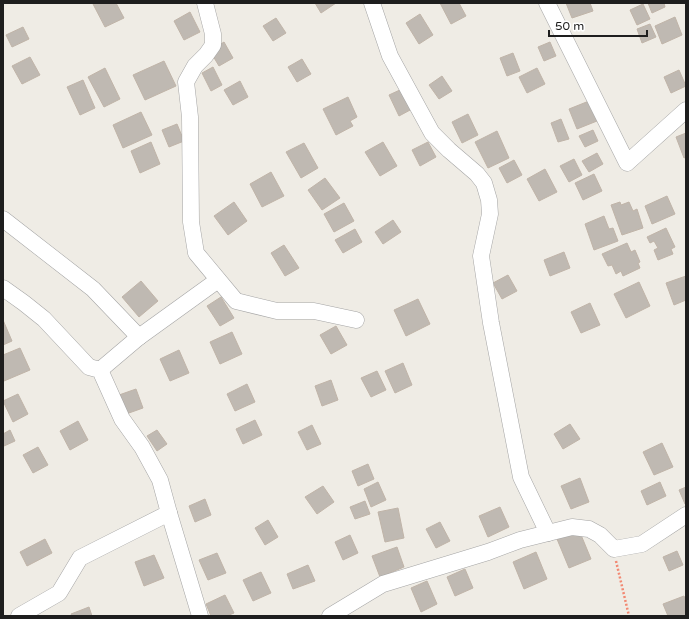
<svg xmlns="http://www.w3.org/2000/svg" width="689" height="619" font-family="'Varela Round',sans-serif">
<rect width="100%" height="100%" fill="#efece5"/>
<g fill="#bfb9b2" stroke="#c0b4a8">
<polygon points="96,3 116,3 124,18 105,27 93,4"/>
<polygon points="315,3 336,3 321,13"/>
<polygon points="440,3 459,3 466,16 451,24"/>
<polygon points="566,3 590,3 593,11 572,18"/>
<polygon points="648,3 664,3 665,7 652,13"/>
<polygon points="643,4 650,19 637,25 630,10"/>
<polygon points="190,12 200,32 184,40 174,21"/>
<polygon points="420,14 433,35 419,44 406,23"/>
<polygon points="675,17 682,35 662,44 655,26"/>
<polygon points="276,18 286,33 273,41 263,26"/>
<polygon points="650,24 656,37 642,43 637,29"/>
<polygon points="23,27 29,39 12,47 6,35"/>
<polygon points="224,42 233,58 219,66 210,51"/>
<polygon points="550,42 556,56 544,61 538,47"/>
<polygon points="513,53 520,71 507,76 500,58"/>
<polygon points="30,57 40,75 22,84 12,66"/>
<polygon points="302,59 311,74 297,82 288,67"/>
<polygon points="164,61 176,86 145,100 133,75"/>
<polygon points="213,67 222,85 211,91 202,73"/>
<polygon points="105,68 120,99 104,107 88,77"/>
<polygon points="537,68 545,84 527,93 519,77"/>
<polygon points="679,70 686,86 671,93 664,77"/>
<polygon points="442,76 452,91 439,99 429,85"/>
<polygon points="83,80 95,108 80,115 67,87"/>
<polygon points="240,81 248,97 233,105 224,90"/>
<polygon points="402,89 412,109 399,116 389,95"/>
<polygon points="348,97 357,117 350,121 353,126 336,135 323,109"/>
<polygon points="589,101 597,121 577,129 569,109"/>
<polygon points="141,112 152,135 123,148 113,125"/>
<polygon points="468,114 478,135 462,143 452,122"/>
<polygon points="561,119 569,139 558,142 551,123"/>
<polygon points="177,124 184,141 169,147 162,130"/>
<polygon points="593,130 598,141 585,147 579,136"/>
<polygon points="497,131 509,158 488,168 475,142"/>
<polygon points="686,133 686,157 684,158 676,137"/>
<polygon points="151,142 160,164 140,173 131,151"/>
<polygon points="383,142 397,166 380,176 365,152"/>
<polygon points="428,142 436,157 420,166 412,150"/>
<polygon points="304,143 318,168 301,178 286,152"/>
<polygon points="597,153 603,164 589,172 582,161"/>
<polygon points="574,159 582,175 569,182 560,166"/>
<polygon points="514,160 522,175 507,183 499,168"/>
<polygon points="545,169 557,192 539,201 527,179"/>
<polygon points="271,172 284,196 262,207 250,184"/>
<polygon points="594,174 602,191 583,200 575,183"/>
<polygon points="325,178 340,198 322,210 308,190"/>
<polygon points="667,196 675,214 652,224 645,206"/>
<polygon points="234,202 247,221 228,235 214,216"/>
<polygon points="620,202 621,205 629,202 633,211 637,209 643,228 622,235 611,205"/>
<polygon points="344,203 354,221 334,232 324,214"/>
<polygon points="604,216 609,229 613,228 618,241 594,250 585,224"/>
<polygon points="393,220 401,232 383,244 375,232"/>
<polygon points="666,228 675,247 671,249 673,254 658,260 654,250 658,248 654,241 650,243 647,237"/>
<polygon points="355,229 362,242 343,253 335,240"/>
<polygon points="627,243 631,252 635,250 640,262 638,263 640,268 623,276 621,271 616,274 612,265 608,266 602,254"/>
<polygon points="284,245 299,268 285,276 271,253"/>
<polygon points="564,252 570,268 550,276 544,260"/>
<polygon points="508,275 517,291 502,299 493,283"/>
<polygon points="686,276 686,300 674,305 666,283"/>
<polygon points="141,281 158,301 139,317 122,297"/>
<polygon points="639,282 650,306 626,318 614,294"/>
<polygon points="221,297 234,318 220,326 207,306"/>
<polygon points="418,299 430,324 406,336 394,310"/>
<polygon points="590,303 600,325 581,333 571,312"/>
<polygon points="3,320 12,341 3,345"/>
<polygon points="336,326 347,345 331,354 320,335"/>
<polygon points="232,332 242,354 220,364 210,342"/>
<polygon points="20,348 30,370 4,381 3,377 3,355"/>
<polygon points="179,350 189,373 170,381 160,359"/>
<polygon points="403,363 412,385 395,393 385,371"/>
<polygon points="377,371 386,390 371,397 361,378"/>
<polygon points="331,380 338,400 322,406 315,386"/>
<polygon points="247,384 255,402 235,411 227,394"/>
<polygon points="136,389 143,408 126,414 119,395"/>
<polygon points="18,394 28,414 13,422 3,401"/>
<polygon points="255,420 262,435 243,444 236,429"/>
<polygon points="78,421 88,440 70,450 60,431"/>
<polygon points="570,424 580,439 563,449 554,434"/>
<polygon points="312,425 321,444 307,450 298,432"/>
<polygon points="10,430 15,441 4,446 3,444 3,434"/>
<polygon points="157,430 167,444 157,451 147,436"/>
<polygon points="662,443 673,467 654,475 643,452"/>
<polygon points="38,447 48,465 33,473 23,455"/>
<polygon points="368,464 374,479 358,486 352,471"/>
<polygon points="580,478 589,502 571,509 561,486"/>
<polygon points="378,482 386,500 371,507 364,489"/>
<polygon points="660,482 666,496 647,505 641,491"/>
<polygon points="323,486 334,502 317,514 305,497"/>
<polygon points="686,487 686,504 685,504 679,490"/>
<polygon points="205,499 211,515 195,522 189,506"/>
<polygon points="365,501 370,514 355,519 350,507"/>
<polygon points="500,507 509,527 488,537 479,516"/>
<polygon points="398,508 404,538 385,542 378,512"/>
<polygon points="268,520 278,537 265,545 255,528"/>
<polygon points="440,522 450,541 436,548 426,529"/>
<polygon points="579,530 591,559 569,568 557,539"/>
<polygon points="350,535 358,553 343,560 335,542"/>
<polygon points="45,539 52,553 27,566 20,552"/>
<polygon points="397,547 404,567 380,577 372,556"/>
<polygon points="677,551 683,565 669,571 663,557"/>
<polygon points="536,552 547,579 524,589 513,562"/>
<polygon points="217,553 226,573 208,580 199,560"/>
<polygon points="154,555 164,578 144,586 135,562"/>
<polygon points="308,565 315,581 293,589 287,574"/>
<polygon points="465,569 473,588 455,596 447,577"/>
<polygon points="261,572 271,593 253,601 243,580"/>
<polygon points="427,581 437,604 421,612 411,588"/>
<polygon points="225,595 234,613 227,616 211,616 206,604"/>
<polygon points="684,596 686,601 686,616 668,616 663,604"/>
<polygon points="89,607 92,616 72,616 71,614"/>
</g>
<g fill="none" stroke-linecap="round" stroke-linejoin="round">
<defs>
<g id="minor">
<polyline points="205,3 213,34 213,45 206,55 195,66 186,82 190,117 191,222 196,253 236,301 277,311 314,311 356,320"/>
<polyline points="372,3 390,56 432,133 449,150 477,174 484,183 489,200 490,214 481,256 491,323 521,477 548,533"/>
<polyline points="547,3 627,163 686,110"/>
<polyline points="3,219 93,289 139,337 100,370"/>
<polyline points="3,288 24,303 44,319 89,367 100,370 122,419 142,447 160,480 169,513 200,616"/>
<polyline points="139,337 218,280"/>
<polyline points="19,616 59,593 80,558 169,513"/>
<polyline points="330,616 383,584 488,552 520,540 572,527 589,529 600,535 614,549 642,544 686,515"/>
</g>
</defs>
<use href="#minor" stroke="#a5a5a5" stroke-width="17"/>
<polyline stroke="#f28973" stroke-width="2.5" stroke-dasharray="2 2" stroke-linecap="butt" points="616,561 629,616"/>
<use href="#minor" stroke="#fff" stroke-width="16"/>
</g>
<rect width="689" height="619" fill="none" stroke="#1e1e1e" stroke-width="8"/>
<path d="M549 30v6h98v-6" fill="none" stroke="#1e1e1e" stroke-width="2"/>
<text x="555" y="30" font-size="12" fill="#1e1e1e" stroke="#ffffff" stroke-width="3" paint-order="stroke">50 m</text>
</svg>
